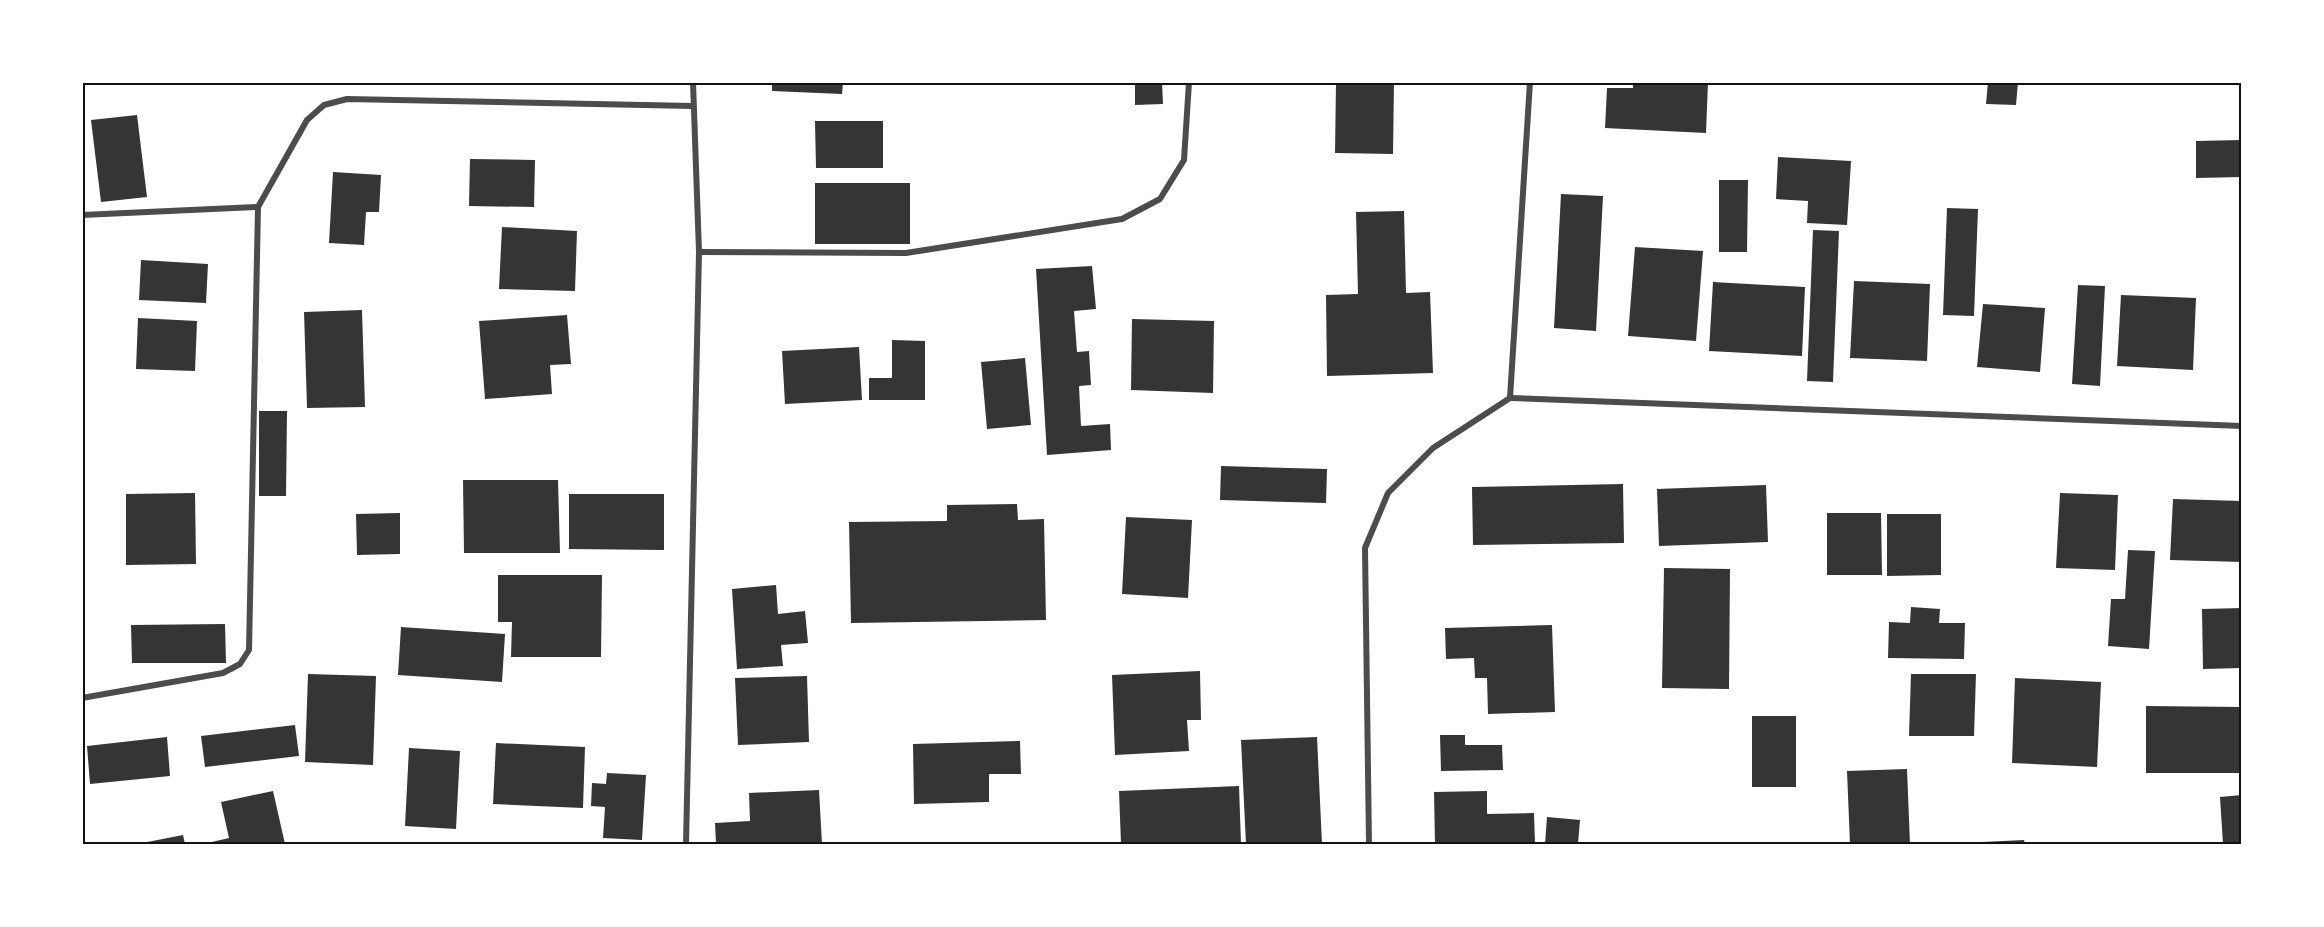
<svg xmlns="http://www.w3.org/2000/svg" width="2324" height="927" font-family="Ubuntu,sans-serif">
<rect width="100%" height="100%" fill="#fff"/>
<g fill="#353535">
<polygon points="772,82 843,82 842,94 772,91"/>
<polygon points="1135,82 1162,82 1163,104 1135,105"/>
<polygon points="1336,82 1394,82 1393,154 1335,153"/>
<polygon points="1633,82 1708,82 1706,133 1605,128 1607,88 1633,88"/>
<polygon points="1988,82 2018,82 2016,105 1986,104"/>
<polygon points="137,115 147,197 101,202 91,120"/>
<polygon points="815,121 883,121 883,168 816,168"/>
<polygon points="2242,140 2242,177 2196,178 2196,141"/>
<polygon points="1778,157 1851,161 1847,225 1807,223 1808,201 1776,199"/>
<polygon points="470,159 535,160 534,207 469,206"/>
<polygon points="333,172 381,175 379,212 366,212 364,245 329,243"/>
<polygon points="1719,180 1748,180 1747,252 1719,252"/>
<rect x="815" y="183" width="95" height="61"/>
<polygon points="1561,194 1603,196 1596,331 1554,328"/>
<polygon points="1947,208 1978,209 1974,316 1943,315"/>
<polygon points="1404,211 1406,293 1430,292 1433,373 1327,376 1326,295 1358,294 1356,212"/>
<polygon points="502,227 577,231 575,291 499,289"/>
<polygon points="1813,230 1839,231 1833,382 1807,381"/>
<polygon points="1635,247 1703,251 1696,341 1628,336"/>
<polygon points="141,260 208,264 206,303 139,300"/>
<polygon points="1092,266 1096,309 1074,311 1077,352 1089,351 1091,385 1079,386 1081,426 1110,424 1111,450 1047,455 1036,269"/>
<polygon points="1854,281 1930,284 1927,361 1850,358"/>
<polygon points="1713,282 1805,287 1802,356 1709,351"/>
<polygon points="2078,285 2105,286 2100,386 2072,384"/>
<polygon points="2121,295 2196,298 2193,370 2117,366"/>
<polygon points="1983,304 2045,308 2040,372 1977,367"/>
<polygon points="362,310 365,407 307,408 304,312"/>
<polygon points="567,315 571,364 550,365 552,394 485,399 479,321"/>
<polygon points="138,318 197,321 195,371 136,369"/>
<polygon points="1132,319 1214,321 1213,393 1131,390"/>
<polygon points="892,340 925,341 925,400 869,400 869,378 892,378"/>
<polygon points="859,347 862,400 785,404 782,351"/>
<polygon points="1025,358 1031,425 987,429 981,362"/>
<polygon points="259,411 287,411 286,496 259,496"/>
<polygon points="1221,466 1327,469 1326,503 1220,500"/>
<polygon points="463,480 558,480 560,553 464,553"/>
<polygon points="1623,484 1624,543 1473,545 1472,487"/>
<polygon points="1766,485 1768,542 1659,546 1657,489"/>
<polygon points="195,493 196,564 126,565 126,494"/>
<polygon points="2060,493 2118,495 2115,570 2056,568"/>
<polygon points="569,494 664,494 664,550 569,549"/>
<polygon points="2173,499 2242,501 2242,562 2170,560"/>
<polygon points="1017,504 1018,520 1044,519 1046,620 851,623 849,522 947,521 947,505"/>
<polygon points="400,513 400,554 357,555 356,514"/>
<polygon points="1827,513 1881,513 1882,575 1827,575"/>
<polygon points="1887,514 1941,514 1941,575 1887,576"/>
<polygon points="1126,517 1192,520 1188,598 1122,594"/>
<polygon points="2128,550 2155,551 2149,649 2108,646 2111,599 2125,599"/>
<polygon points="1664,568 1730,569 1729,689 1662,688"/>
<polygon points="498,575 602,575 601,657 511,657 512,622 498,622"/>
<polygon points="776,585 778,614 805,611 808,643 781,645 783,666 737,669 732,589"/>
<polygon points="1911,607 1940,609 1939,623 1965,623 1964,659 1888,658 1889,622 1910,623"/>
<polygon points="2242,608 2242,668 2203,669 2202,609"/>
<polygon points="225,624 226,663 132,663 131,625"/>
<polygon points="1552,625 1555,712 1488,714 1487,678 1475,678 1474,658 1446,659 1445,628"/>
<polygon points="401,627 505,634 502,682 398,675"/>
<polygon points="1200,671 1201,720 1187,720 1189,751 1115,755 1112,675"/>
<polygon points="308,674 376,676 373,765 305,762"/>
<polygon points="1911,674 1976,674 1974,736 1909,736"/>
<polygon points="807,676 809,742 738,745 735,678"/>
<polygon points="2015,678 2101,682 2097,767 2012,763"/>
<polygon points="2146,706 2242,707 2242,773 2146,773"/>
<rect x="1752" y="716" width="44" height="71"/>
<polygon points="295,725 299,756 205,767 201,736"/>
<polygon points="1440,735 1465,735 1465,745 1502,745 1503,770 1441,771"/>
<polygon points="167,737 170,776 90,784 87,746"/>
<polygon points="1317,737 1322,844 1246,844 1241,740"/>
<polygon points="1020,741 1021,774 989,774 989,802 914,804 913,744"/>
<polygon points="496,743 585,747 583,808 493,804"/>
<polygon points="409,748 460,751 456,829 405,826"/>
<polygon points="1907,769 1910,844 1850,844 1847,771"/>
<polygon points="607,773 646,775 642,840 603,838 605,807 591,806 592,783 606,784"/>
<polygon points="1239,786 1241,844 1121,844 1119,791"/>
<polygon points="819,790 822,844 716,844 715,823 750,821 749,793"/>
<polygon points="273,791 285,844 203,844 229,838 221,802"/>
<polygon points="1487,791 1487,814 1534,813 1535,844 1435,844 1434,792"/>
<polygon points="2242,795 2242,844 2223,844 2220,797"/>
<polygon points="1547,817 1580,820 1578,844 1545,844"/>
<polygon points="183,835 185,844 142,844 142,843"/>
<polygon points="2024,840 2025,844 1982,844 1982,842"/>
</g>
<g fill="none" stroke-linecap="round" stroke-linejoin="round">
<g stroke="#4c4c4c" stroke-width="6">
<polyline points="82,215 258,207"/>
<polyline points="699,252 906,253 1122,219 1160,199 1184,160 1189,82"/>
<polyline points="1510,398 2242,426"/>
<polyline points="82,698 223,673 240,664 249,650 258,207 307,120 324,105 347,99 693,106"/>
<polyline points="686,844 699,252 693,82"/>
<polyline points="1369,844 1365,548 1388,493 1433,448 1510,398 1530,82"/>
</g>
</g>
<rect width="2324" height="927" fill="none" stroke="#ffffff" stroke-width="168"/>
<rect x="84" y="84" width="2156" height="759" fill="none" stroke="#111" stroke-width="2"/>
</svg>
